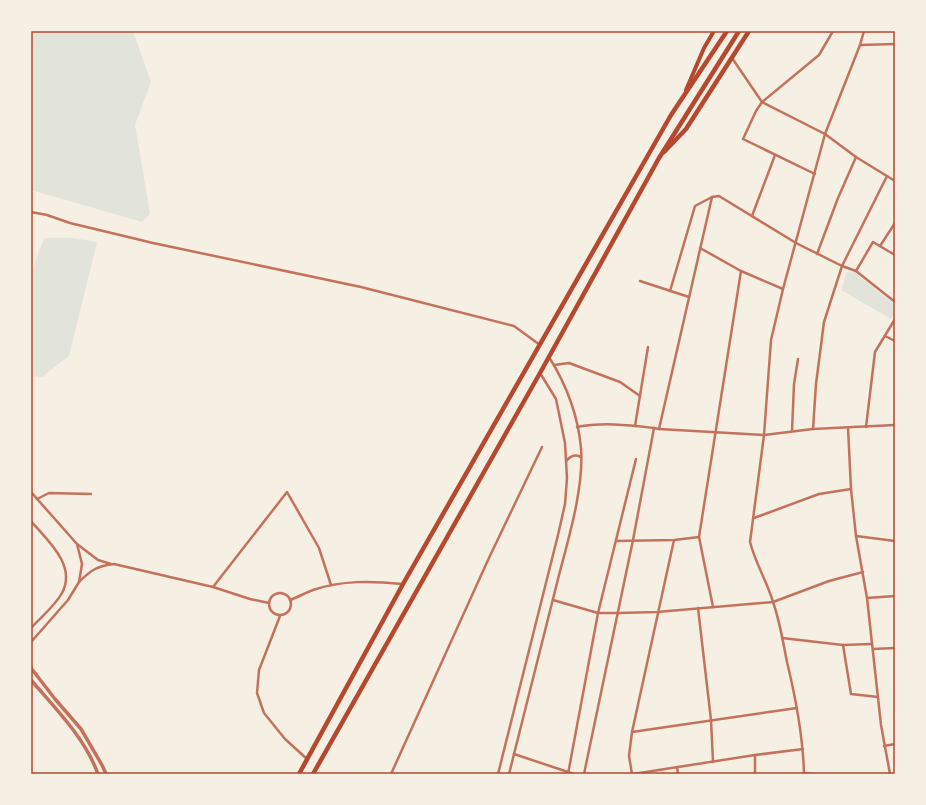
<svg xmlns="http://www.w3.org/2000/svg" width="926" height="805" font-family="'Space Grotesk',sans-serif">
<rect width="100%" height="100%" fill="#f6efe4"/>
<g fill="#e2e4dc">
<polygon points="31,31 133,31 151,82 135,125 150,214 142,222 31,190"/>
<polygon points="44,238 72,238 97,242 69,356 42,377 31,376 31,273"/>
<polygon points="847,272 854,272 895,305 895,313 891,319 841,290"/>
</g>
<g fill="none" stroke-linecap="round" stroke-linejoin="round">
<g stroke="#c5725c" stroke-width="2.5">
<polyline points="860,45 895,44"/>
<polyline points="732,58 762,102 825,134 856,157 895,181"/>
<polyline points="815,174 743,139 756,111 762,102 819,55 833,31"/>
<polyline points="31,212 47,215 70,223 153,243 361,287 514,326 540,345"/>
<polyline points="752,216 775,155"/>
<polyline points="880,246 895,223"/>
<polyline points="700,248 741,271 783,289"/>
<polyline points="817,254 838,198 856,157"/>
<polyline points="856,271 873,242 895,255"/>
<polyline points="640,281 689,297"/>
<polyline points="670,291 695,206 712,197 719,196 796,243 842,266 856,271 895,302"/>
<polyline points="885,336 895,341"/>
<polyline points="554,365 569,363 620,382 640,396"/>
<polyline points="635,426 648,347"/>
<path d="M577,427C603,422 628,425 654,428"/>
<polyline points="866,427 875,352 895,319"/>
<polyline points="848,428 851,489 856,536 867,598 881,725 890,774"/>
<polyline points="659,429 764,435 813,429 895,425"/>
<polyline points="813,429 816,384 824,322 842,266 887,176"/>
<polyline points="792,431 794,384 798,359"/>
<path d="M566,461C571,456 574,454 581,457"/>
<polyline points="31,492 77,544 82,564 79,582 68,600 31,642"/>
<polyline points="37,499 49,493 91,494"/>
<polyline points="754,518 819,494 851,489"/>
<path d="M31,521C47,540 77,565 62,593C55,606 41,617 31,628"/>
<polyline points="856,536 895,541"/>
<polyline points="616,541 674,540 699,537"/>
<polyline points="77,544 98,560 111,564"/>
<path d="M79,582C91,570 97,566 114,564L213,587L250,599L269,603"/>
<polyline points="213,587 287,492 319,548 331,585"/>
<circle cx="280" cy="604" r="11"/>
<polyline points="867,598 895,596"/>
<path d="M290,600C298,597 305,593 313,590C342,580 372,581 403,584"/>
<polyline points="553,600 598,613 618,613 657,612 773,602 829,581 863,572"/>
<polyline points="713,607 699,537 741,271"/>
<polyline points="698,608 711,720 713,762"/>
<polyline points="280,616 259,670 257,693 264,713 285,739 307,759"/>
<polyline points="782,638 843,645 871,644"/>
<polyline points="843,645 851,694 878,697"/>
<polyline points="873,649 895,648"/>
<polyline points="632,732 797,708"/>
<polyline points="884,746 895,744"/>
<polyline points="514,754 574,774"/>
<polyline points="677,767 678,774"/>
<polyline points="804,773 816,774"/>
<polyline points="391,774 488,560 542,447"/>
<polyline points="498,774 558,535 565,504 567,478 565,443 556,399 540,373"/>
<path d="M509,774C525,709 542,644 558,579C568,540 584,489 581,448C578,416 566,384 549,357"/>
<polyline points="568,774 598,613 636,459"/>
<polyline points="584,774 633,540 654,428 659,429 712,197"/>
<polyline points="632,774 629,756 632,732 674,540"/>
<polyline points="633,774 755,755 803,749"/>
<polyline points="755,774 755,755"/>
<path d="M804,774C803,736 796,699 787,662C783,642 780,622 773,602C767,581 756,565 750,542L764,435L771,340L783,289L825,134L860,45L864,31"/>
</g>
<g stroke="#c5725c" stroke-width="3.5">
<polyline points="31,668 55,699 81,729 102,765 106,774"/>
<path d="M31,680C56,709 85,738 98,774"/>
</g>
<polyline stroke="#b5482f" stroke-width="4" points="686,90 704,48 714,31"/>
<polyline stroke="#b5482f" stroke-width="4.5" points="664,152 686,129 749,31"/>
<g stroke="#b5482f" stroke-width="4.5">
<polyline points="299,774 403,584 671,115 727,31"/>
<polyline points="313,774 540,373 659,158 739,31"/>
</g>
</g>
<rect width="926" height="805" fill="none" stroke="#f6efe4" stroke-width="64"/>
<rect x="32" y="32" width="862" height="741" fill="none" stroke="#b5482f" stroke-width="1.5"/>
</svg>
